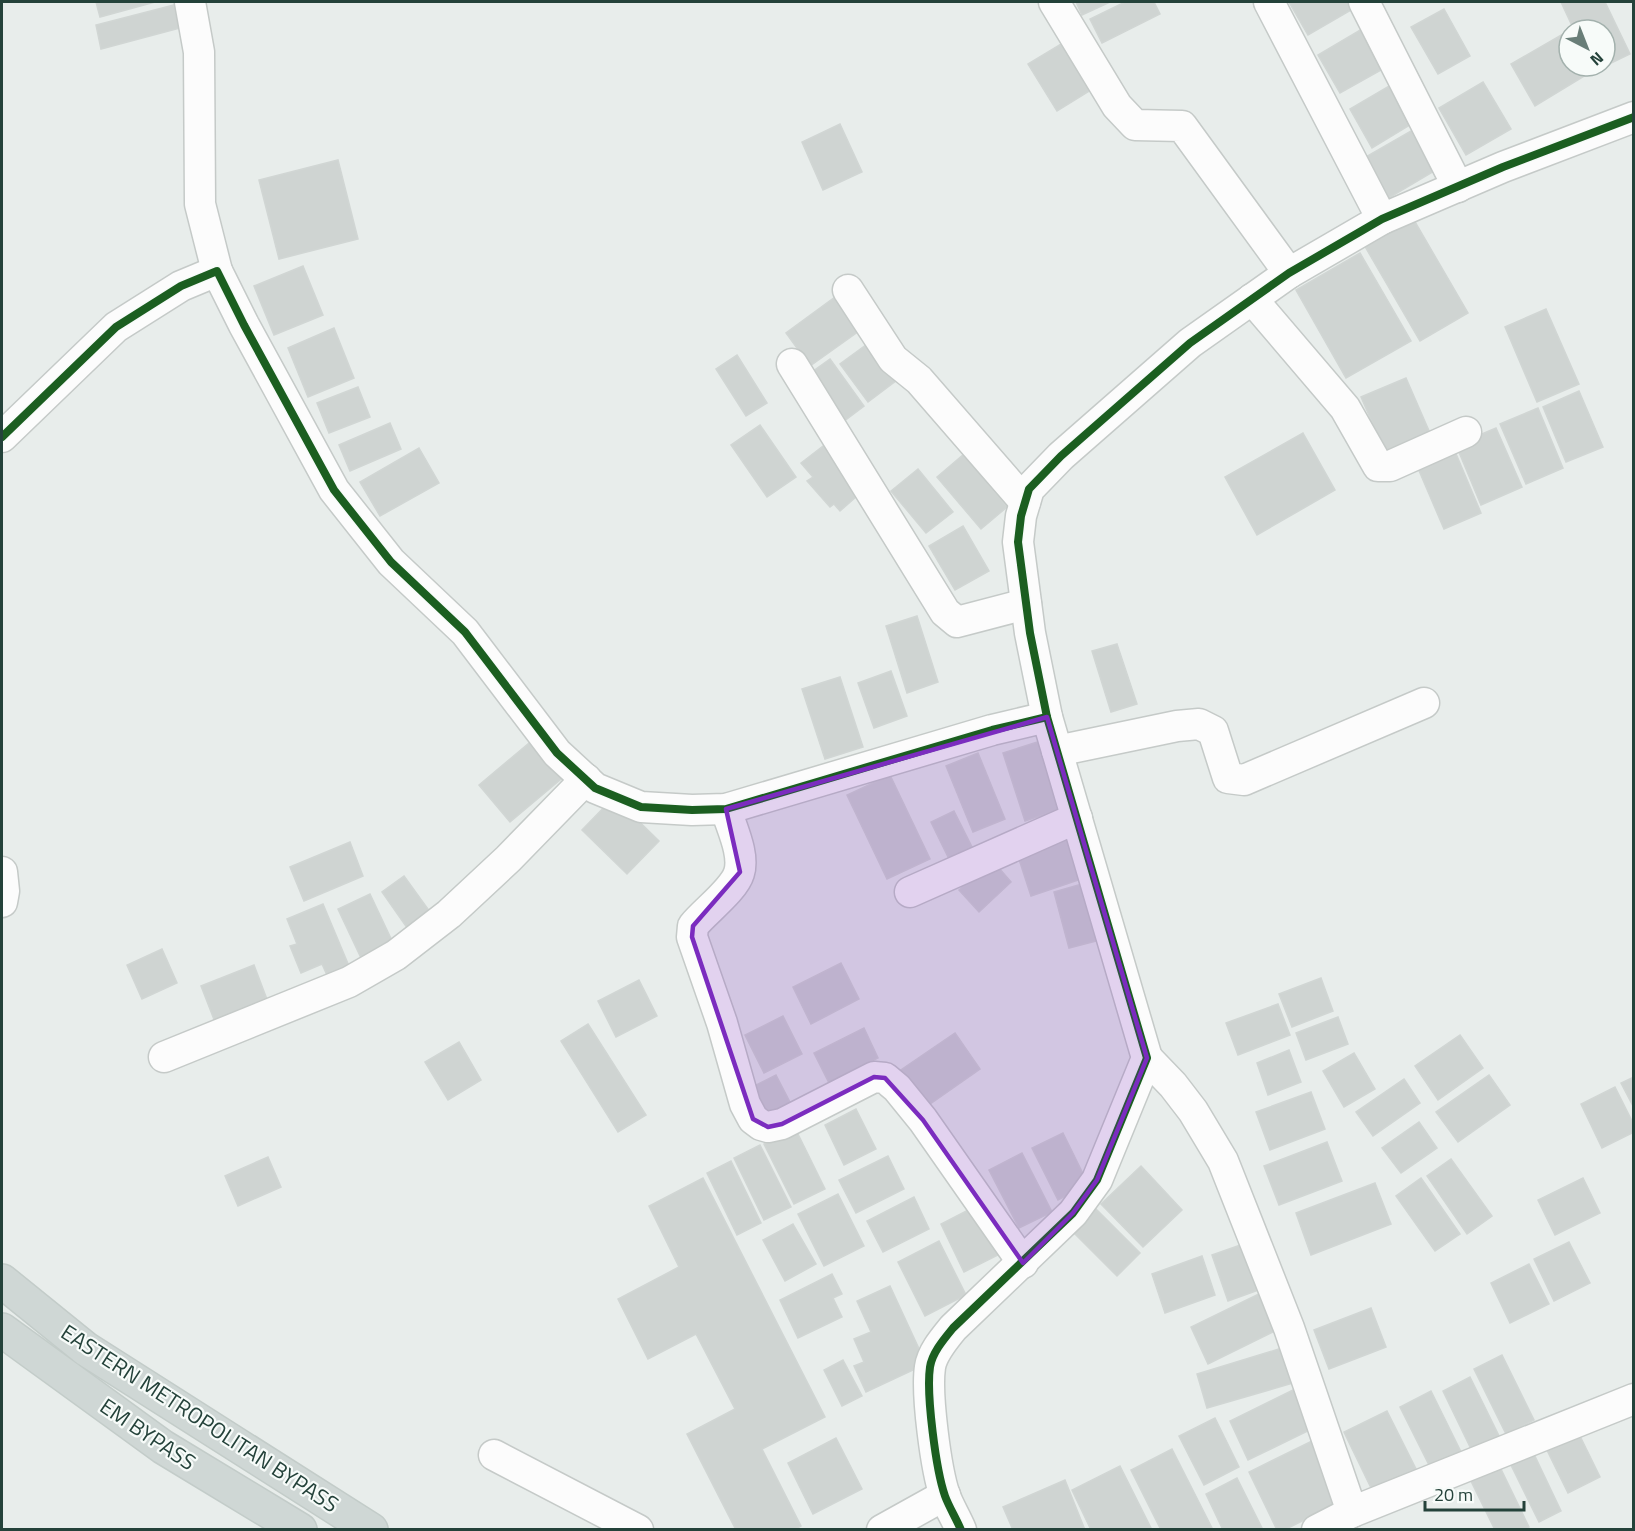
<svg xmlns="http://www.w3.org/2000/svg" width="1635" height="1531" font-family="'Titillium Web',sans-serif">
<rect width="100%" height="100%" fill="#e8edeb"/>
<g fill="#cfd4d2" stroke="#d1d6d4" stroke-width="1.5">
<polygon points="96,2 155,2 100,17"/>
<polygon points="1076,2 1110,2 1082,15"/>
<polygon points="1125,2 1154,2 1160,14 1102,43 1090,19"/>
<polygon points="1289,2 1356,2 1358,6 1308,35"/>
<polygon points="1561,2 1605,2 1630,54 1605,66 1605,30 1574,30"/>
<polygon points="174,5 180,28 101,49 96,25"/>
<polygon points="1444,9 1470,56 1438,74 1411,27"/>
<polygon points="1367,26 1390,65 1340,93 1318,55"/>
<polygon points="1563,34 1569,45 1569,66 1581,66 1586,75 1535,106 1511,64"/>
<polygon points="1071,38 1099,85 1057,111 1028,64"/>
<polygon points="1396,82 1418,120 1372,148 1350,109"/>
<polygon points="1483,82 1511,129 1466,155 1439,108"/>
<polygon points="840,124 862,172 823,190 802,142"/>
<polygon points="1418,127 1441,167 1387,199 1364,158"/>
<polygon points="338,160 358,239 279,259 259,180"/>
<polygon points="1411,215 1468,313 1420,341 1363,243"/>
<polygon points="1360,253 1411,341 1346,378 1296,290"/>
<polygon points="303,266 323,315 274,335 254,286"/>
<polygon points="835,297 859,331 810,366 786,333"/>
<polygon points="1546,309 1579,384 1537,402 1505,327"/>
<polygon points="334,328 354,378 308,397 288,348"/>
<polygon points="870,342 897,380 868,402 840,364"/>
<polygon points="737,355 767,403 746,416 716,369"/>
<polygon points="830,359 864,406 839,425 805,377"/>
<polygon points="1406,378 1430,433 1385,452 1361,397"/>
<polygon points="358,387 370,417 329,433 317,403"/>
<polygon points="1579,391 1603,447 1566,462 1543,407"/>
<polygon points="1538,408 1563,468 1526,484 1500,424"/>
<polygon points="390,423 401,449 350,471 339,445"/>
<polygon points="760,425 796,477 767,497 731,445"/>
<polygon points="1496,428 1522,487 1481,505 1456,445"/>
<polygon points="1303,433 1335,490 1257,535 1225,477"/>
<polygon points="827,443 865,489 840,511 834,504 830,507 807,481 813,477 801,463"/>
<polygon points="419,448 439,483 380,516 360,482"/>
<polygon points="1454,449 1481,513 1444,529 1417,466"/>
<polygon points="964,454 1007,507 981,529 937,477"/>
<polygon points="918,469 953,512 926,533 891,491"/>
<polygon points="963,526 989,571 955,590 929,546"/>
<polygon points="917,616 938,682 907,693 886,626"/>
<polygon points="1117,644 1137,704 1111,712 1092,651"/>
<polygon points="891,671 907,716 874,728 858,683"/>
<polygon points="840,677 863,747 825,759 802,689"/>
<polygon points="535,738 566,775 510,822 479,785"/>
<polygon points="1047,739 1069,806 1025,821 1003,753"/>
<polygon points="978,753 1005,819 973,832 946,766"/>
<polygon points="890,775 930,859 887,879 847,795"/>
<polygon points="614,797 659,841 627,874 582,830"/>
<polygon points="954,811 973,849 950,861 931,822"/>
<polygon points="1073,827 1090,876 1031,896 1015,847"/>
<polygon points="350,842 363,876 304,901 290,867"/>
<polygon points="992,860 1011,882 979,912 959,890"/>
<polygon points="404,876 433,916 410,932 382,892"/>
<polygon points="1089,882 1104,939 1069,948 1054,892"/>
<polygon points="370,894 394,945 362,960 338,909"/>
<polygon points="323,904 349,966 327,975 322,964 301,973 290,946 297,944 287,919"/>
<polygon points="162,949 177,983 142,999 127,965"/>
<polygon points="841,963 859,999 811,1024 793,987"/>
<polygon points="254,965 268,1002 215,1022 201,986"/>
<polygon points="1321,978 1333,1011 1292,1027 1279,994"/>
<polygon points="639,980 657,1016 616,1037 598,1001"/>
<polygon points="1278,1004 1290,1035 1238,1055 1226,1023"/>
<polygon points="783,1016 802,1054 764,1073 745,1035"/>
<polygon points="1338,1017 1348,1044 1306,1060 1296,1033"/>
<polygon points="588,1024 646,1115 618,1132 561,1041"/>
<polygon points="864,1028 878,1058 829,1083 814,1053"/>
<polygon points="955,1033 980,1069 923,1109 898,1072"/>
<polygon points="1460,1035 1483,1068 1438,1100 1415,1066"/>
<polygon points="459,1042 481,1080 448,1100 425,1062"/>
<polygon points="1289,1050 1301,1082 1268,1095 1257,1063"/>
<polygon points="1354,1053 1375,1089 1344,1107 1323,1071"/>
<polygon points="776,1075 793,1108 763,1123 746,1090"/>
<polygon points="1489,1075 1510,1105 1458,1142 1436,1112"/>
<polygon points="1634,1077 1634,1108 1621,1083"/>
<polygon points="1404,1079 1420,1103 1373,1136 1356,1112"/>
<polygon points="1615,1087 1634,1125 1634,1132 1602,1148 1581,1104"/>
<polygon points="1311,1092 1325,1129 1270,1150 1256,1112"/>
<polygon points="856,1109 876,1149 844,1165 825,1125"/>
<polygon points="1419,1122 1437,1148 1401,1173 1382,1148"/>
<polygon points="795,1128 825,1189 794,1204 764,1144"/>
<polygon points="1063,1133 1088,1184 1058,1200 1032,1148"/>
<polygon points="1327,1142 1342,1181 1279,1205 1264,1166"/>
<polygon points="760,1145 791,1207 764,1220 734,1158"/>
<polygon points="1022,1153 1052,1212 1019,1228 989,1170"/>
<polygon points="888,1156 904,1189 856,1213 839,1180"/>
<polygon points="268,1157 281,1187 238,1206 225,1176"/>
<polygon points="1451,1159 1492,1216 1467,1234 1427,1176"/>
<polygon points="731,1161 761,1223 737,1235 707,1173"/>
<polygon points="1141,1166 1182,1210 1143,1247 1101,1204"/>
<polygon points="703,1178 825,1417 762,1449 801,1526 794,1530 736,1530 687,1434 735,1409 696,1334 648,1359 618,1299 679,1267 649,1206"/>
<polygon points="1421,1178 1460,1234 1435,1251 1396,1196"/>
<polygon points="1583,1178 1600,1213 1555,1235 1538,1200"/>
<polygon points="1375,1183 1391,1224 1311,1255 1296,1213"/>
<polygon points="838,1194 864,1246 824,1266 798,1214"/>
<polygon points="914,1197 929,1229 883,1252 867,1221"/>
<polygon points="976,1206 1000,1254 964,1272 941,1224"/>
<polygon points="1096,1209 1140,1253 1117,1276 1073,1232"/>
<polygon points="793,1224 816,1264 785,1281 763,1240"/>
<polygon points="939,1241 966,1295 925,1316 898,1262"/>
<polygon points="1249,1242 1264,1288 1228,1301 1212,1255"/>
<polygon points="1569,1242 1590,1283 1554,1301 1534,1259"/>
<polygon points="1202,1256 1215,1295 1165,1313 1152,1274"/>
<polygon points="1529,1264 1549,1304 1510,1323 1491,1283"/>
<polygon points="832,1274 842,1294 833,1298 842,1317 798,1338 780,1300"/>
<polygon points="890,1286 926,1364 866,1392 854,1366 864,1362 854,1339 871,1332 857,1301"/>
<polygon points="1267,1290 1285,1326 1208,1364 1191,1327"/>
<polygon points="1371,1308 1386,1347 1329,1369 1314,1330"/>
<polygon points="1282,1348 1293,1383 1207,1408 1197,1374"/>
<polygon points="1502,1355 1534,1420 1506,1434 1474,1369"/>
<polygon points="843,1360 862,1396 842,1406 824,1370"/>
<polygon points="1470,1377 1501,1440 1473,1453 1443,1391"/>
<polygon points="1297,1388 1316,1427 1248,1460 1230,1421"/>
<polygon points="1431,1391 1462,1454 1431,1469 1400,1407"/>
<polygon points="1387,1411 1418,1473 1374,1494 1344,1432"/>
<polygon points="1215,1418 1239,1467 1204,1485 1179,1436"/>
<polygon points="1578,1432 1600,1477 1568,1493 1546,1448"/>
<polygon points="836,1438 862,1489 813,1514 788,1463"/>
<polygon points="1314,1440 1343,1501 1284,1530 1277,1530 1249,1472"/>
<polygon points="1172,1449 1213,1530 1161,1530 1131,1470"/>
<polygon points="1533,1452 1561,1511 1539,1522 1510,1463"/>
<polygon points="1499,1465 1529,1527 1525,1530 1495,1530 1470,1479"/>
<polygon points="1120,1466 1152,1530 1091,1530 1072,1490"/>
<polygon points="1237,1478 1263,1530 1223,1530 1206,1494"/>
<polygon points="1065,1480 1085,1530 1013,1530 1003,1507"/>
</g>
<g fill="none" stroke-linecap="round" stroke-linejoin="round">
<defs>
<g id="minor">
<polyline points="190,2 199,52 200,204 217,271"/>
<polyline points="1054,2 1117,106 1135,125 1182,126 1289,273"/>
<polyline points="1269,2 1382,219"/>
<polyline points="1364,2 1458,187"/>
<polyline points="848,290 893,359 919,380 1025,502"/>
<polyline points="1252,299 1345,408 1378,466 1390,466 1466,432"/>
<polyline points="792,364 945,612 957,622 1026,604"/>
<polyline points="2,437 116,327 181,286 217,271 244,325 334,490 391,562 465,632 557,753 595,788 641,807 692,810 726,809 992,730 1047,717"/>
<polyline points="1057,751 1177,726 1199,724 1213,731 1228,778 1244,780 1424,703"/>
<path d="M726,809C731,827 745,854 739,873C734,890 705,911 693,926L692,937L722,1023L745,1104L753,1119L761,1125L768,1127L782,1124L874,1077L885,1078L897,1088L923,1120L1023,1263"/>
<polyline points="2,872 4,891 2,902"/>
<polyline points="910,892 1077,818"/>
<polyline points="164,1057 349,982 396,955 449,914 508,859 586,779"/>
<polyline points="1147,1058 1173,1085 1193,1111 1223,1161 1289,1328 1352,1512"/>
<polyline points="494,1455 638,1530"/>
<polyline points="882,1530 945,1495"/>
<path d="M961,1530C956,1518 949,1507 945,1496C936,1470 926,1394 930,1367C932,1353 944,1339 953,1328L1073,1213L1097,1180L1147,1058L1047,717L1030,633L1018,542L1021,516L1029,489L1061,456L1190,343L1289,273L1382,219L1503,167L1634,117"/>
<polyline points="1317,1530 1352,1512 1634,1399"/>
</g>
<g id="primary">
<polyline points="2,1281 86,1349 371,1530"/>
<polyline points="2,1330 163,1447 300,1530"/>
</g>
</defs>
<use href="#minor" stroke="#c5cac8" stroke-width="33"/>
<use href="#primary" stroke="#c3ccc9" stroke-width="36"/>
<use href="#minor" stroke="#fcfcfc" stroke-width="30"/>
<use href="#primary" stroke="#cfd7d5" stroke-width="33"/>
<defs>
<g id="cycleway">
<polyline points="2,437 116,327 181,286 217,271 244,325 334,490 391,562 465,632 557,753 595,788 641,807 692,810 726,809 992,730 1047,717"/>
<path d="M961,1530C956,1518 949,1507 945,1496C936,1470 926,1394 930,1367C932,1353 944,1339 953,1328L1073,1213L1097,1180L1147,1058L1047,717L1030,633L1018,542L1021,516L1029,489L1061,456L1190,343L1289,273L1382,219L1503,167L1634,117"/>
</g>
</defs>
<use href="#cycleway" stroke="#f7fbf9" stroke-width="11"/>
<use href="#cycleway" stroke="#1b5e20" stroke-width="8"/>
</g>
<path fill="#7b2cbf" fill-opacity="0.2" stroke="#7b2cbf" stroke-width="4.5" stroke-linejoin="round" d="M1047,717L1147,1058L1097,1180L1073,1213L1023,1263L923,1120L885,1078L874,1077L782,1124L768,1127L753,1119L692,937L693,926L740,872L726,809Z"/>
<g text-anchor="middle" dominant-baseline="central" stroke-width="4.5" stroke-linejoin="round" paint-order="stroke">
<g font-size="22" fill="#24423a" stroke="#f7fbf9">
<text transform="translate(200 1418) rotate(33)">EASTERN METROPOLITAN BYPASS</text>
<text transform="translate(148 1434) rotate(34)">EM BYPASS</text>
</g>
</g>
<rect width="1635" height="1531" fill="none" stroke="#24423a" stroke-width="6"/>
<g transform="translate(1587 48) rotate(138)"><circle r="28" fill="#f7fbf9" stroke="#a3b1ad" stroke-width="1.5"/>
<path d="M0-4.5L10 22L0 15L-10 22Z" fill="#697e78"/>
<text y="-9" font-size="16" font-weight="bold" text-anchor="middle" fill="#24423a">N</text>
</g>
<path d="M1425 1501v9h99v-9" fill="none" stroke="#24423a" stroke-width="3"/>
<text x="1434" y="1501" font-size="18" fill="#24423a" stroke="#f7fbf9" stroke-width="4.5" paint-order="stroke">20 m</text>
</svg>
